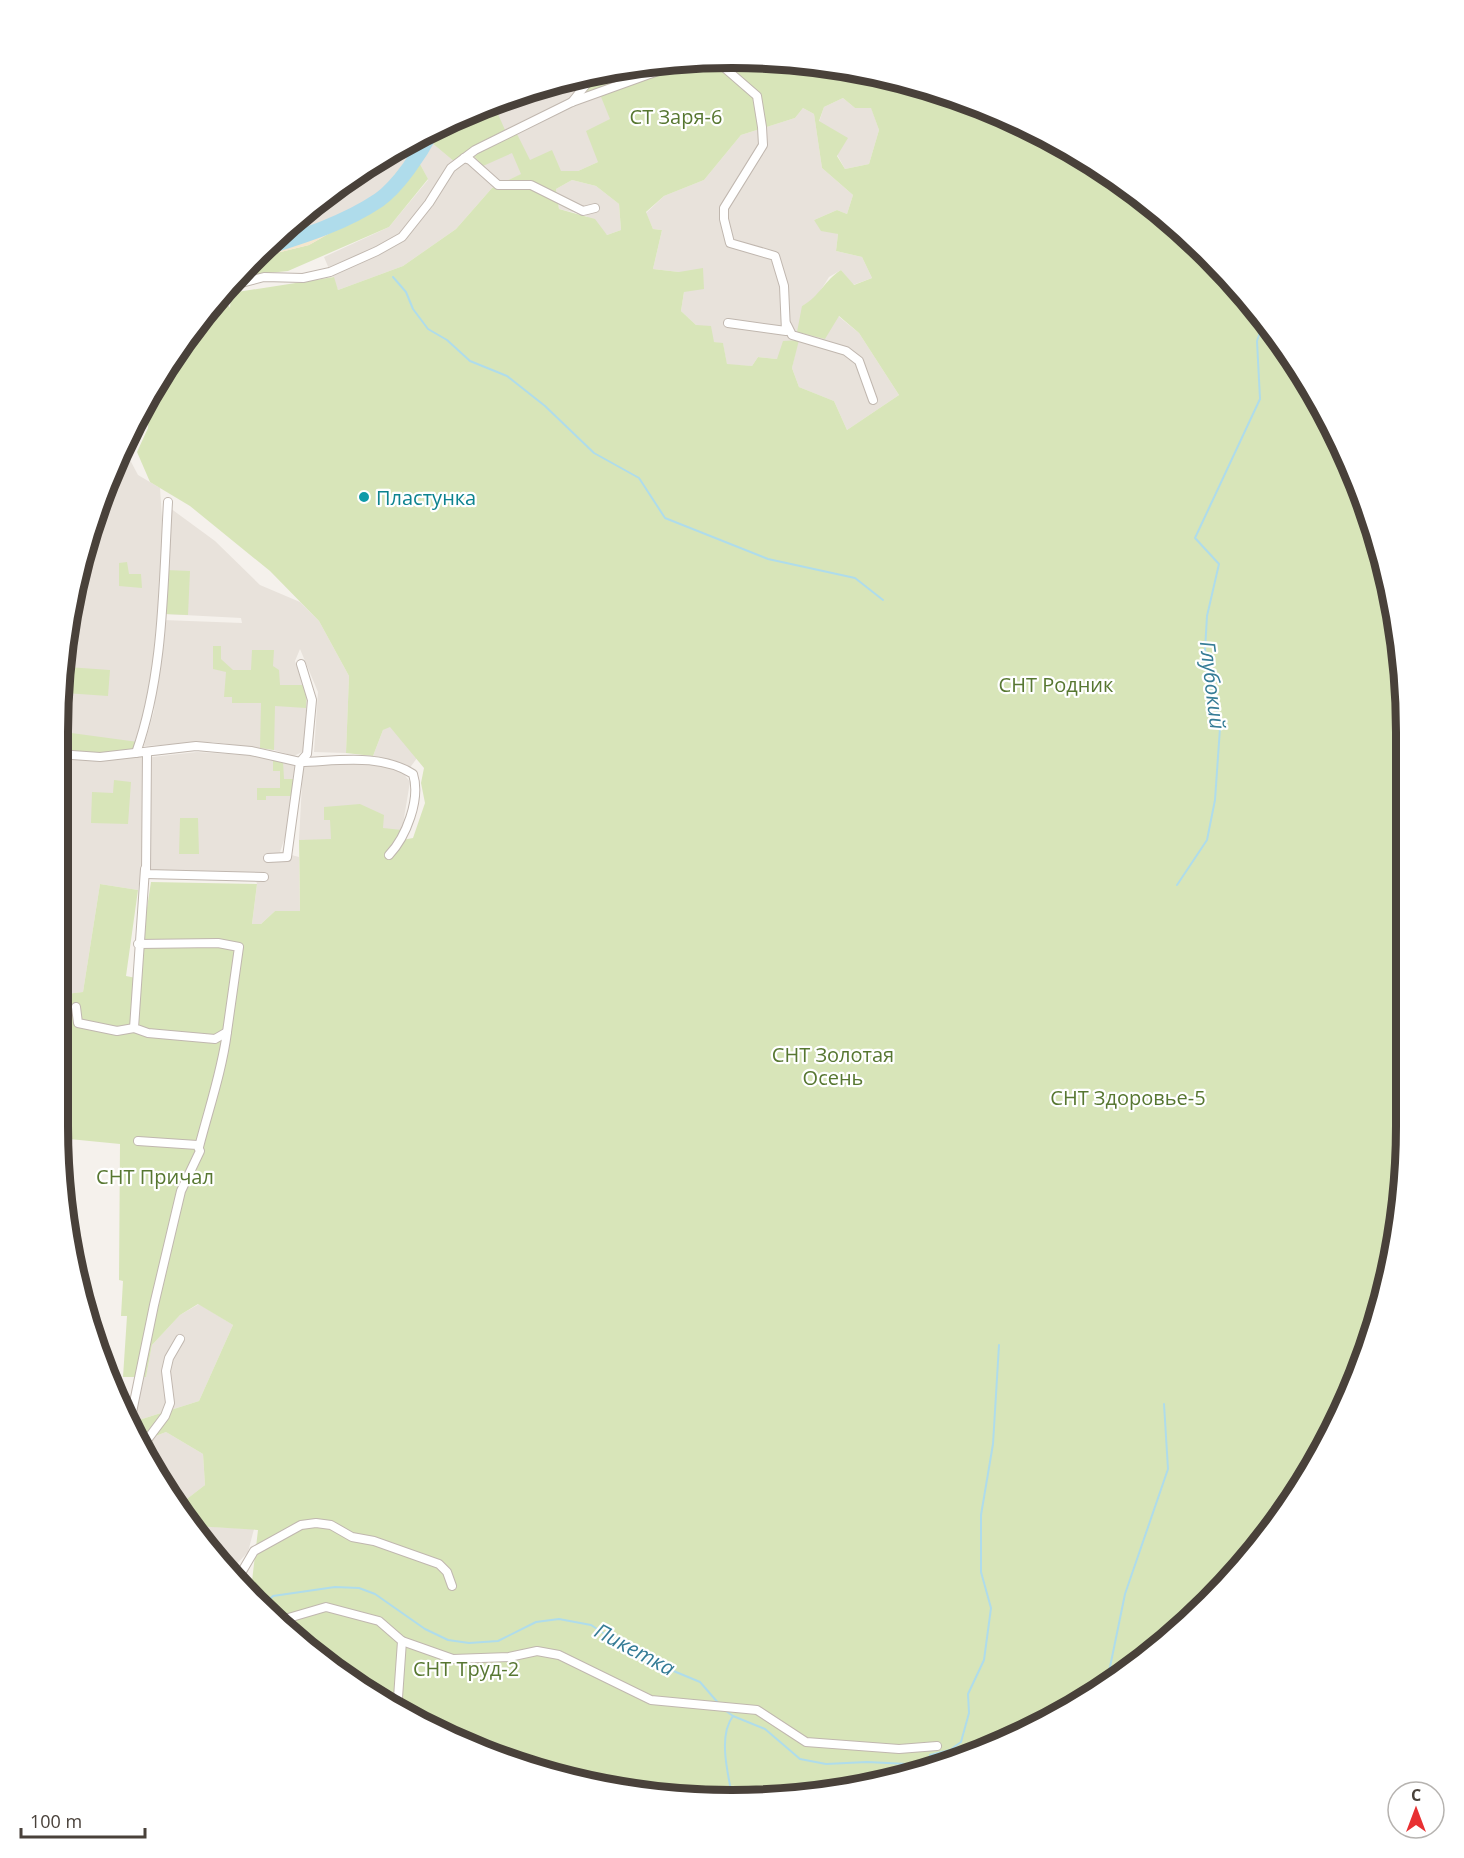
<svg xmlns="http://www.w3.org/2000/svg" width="1464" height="1858" font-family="'Open Sans',sans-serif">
<rect width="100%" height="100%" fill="#f5f1ec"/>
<g fill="#e8e2db">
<polygon points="608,71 589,84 599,91 611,119 598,162 578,171 522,174 492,188 456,229 403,266 338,290 324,257 389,227 428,180 420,164 438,128 515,93"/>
<polygon points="843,98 855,108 871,107 879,130 869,164 845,169 819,122 824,107"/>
<polygon points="803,108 814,114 822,168 853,195 847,214 837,210 814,220 838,234 836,251 862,257 872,278 853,285 841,270 829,277 816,298 802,306 838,316 859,333 899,395 847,430 834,401 799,387 792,368 798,340 777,359 758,357 752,366 727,365 723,344 714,342 681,311 684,292 679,272 653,269 662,230 653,229 646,213 664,196 704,180 741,135 795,118"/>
<polygon points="408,141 410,155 379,194 315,229 270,243 287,224 394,148"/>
<polygon points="572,180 596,186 619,204 621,230 607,235 585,215 559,209 556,189"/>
<polygon points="132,428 129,458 138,475 160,488 163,533 155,653 145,721 135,751 99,753 58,751 58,688 93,515"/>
<polygon points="170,508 215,541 260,585 300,602 319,621 349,676 346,753 314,752 318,692 300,649 295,661 307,692 304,751 294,756 274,750 213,742 144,746 154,711 163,620 242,623 241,618 165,614"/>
<polygon points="390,726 417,758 409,769 373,756 383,730"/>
<polygon points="197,752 260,756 299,764 292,817 280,852 299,857 300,911 275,911 261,924 252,924 257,884 254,873 149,870 152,757"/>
<polygon points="146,755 141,874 138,890 100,884 83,992 57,995 58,758 99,760"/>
<polygon points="379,763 403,773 410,782 402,830 397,842 299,840 303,765"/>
<polygon points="199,1304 233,1325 199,1401 139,1420 133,1429 127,1415 134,1377 146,1377 152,1345 180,1315"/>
<polygon points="166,1432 203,1454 205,1485 179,1505 152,1470 149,1459 153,1437"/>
<polygon points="195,1526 254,1529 248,1552 230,1571"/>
</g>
<g fill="#d8e5b9" fill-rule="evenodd">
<path d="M776,58L906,80L1030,126L1143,196L1239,287L1316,394L1371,515L1406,688L1407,1126L1394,1257L1356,1384L1293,1501L1177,1633L1070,1710L907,1778L732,1801L558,1778L395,1711L255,1604L250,1598L258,1530L195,1526L179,1505L205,1485L203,1454L166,1432L153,1437L149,1459L152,1470L133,1429L139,1420L199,1401L233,1325L198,1304L180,1315L152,1345L146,1377H123L127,1316H121L123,1281L119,1280L120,1144L59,1138L57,995L83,992L100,884L138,890L126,976L136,978L151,882L257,884L252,924H261L275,911H300L299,840L331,839L330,820H324V807L360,804L384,815L383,828L402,830L397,841L413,838L425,803L421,783L424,768L390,727L383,730L373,756L346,753L349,676L319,621L270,571L190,506L150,482L137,452L148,428L150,391L197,321L214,302L226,301L230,308L231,293L334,277L338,290L403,266L456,229L492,188L521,174L512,153L483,166L474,156L516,132L530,160L552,150L561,171H578L598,162L586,131L610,119L599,92L580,98C587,87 594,79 606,72C636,56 738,60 776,58ZM843,98L855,108H871L879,130L869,164L845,169L837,156L848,138L819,121L824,107ZM803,108L814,114L822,168L853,195L847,214L837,210L814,220L821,231L838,234L836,251L862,257L872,278L854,285L841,270C824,281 820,296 802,306L797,332L825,339L839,316L859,333L899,395L847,430L834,401L799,387L792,368L799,340L783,341L777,359L758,357L752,366L727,364L723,343L714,342L711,326L696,325L681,311L684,292L704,289L703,268L679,272L653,269L662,230L653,229L646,212L664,196L704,180L741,135L795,118ZM572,180L596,186L619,204L621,230L607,235L595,219L559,209L556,189Z"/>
<polygon points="538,88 494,105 505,130 470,148 455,162 431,142 438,128 448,123 457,130 470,117 468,114 515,93"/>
<polygon points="420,164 428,179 389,227 288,271 239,276 256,258 309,245 389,199"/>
<polygon points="127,562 129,574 141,574 142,588 119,586 119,563"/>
<polygon points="166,570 190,571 188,615 165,614"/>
<polygon points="213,646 221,646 221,659 233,670 251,670 252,650 274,650 273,666 279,670 280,685 304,685 307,692 306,708 275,706 274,750 260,748 261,703 232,703 232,697 224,697 226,672 213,669"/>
<polygon points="67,667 110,670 108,696 65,693"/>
<polygon points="64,732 138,742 135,751 99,753 63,751"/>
<polygon points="273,759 283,761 284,779 297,779 294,796 266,796 266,800 257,800 257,788 280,788 280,771 273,771"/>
<polygon points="114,780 131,782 128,824 91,823 92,792 113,793"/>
<polygon points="180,818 198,818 199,854 179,854"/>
</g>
<polygon fill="#f5e6cd" points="438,128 420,164 390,199 309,245 256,258 270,243 315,229 379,194 410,155 416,153 425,134"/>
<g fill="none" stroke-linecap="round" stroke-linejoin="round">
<g stroke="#afdceb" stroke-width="2">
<polyline points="393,277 406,292 413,309 428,329 447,340 470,361 507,376 545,406 594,453 639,478 665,518 768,559 855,578 883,600"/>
<polyline points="1177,885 1207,840 1215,800 1220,728 1205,650 1207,616 1219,564 1195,538 1260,399 1257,341 1264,321"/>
<polyline points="270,1601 278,1610"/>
<polyline points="261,1608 273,1596 335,1587 359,1588 375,1594 425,1629 448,1640 469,1643 498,1641 536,1622 559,1619 591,1625 640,1657 700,1682 720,1705"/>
<polyline points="1102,1687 1110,1667 1125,1594 1168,1469 1164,1404"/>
<polyline points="726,1711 733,1716 765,1729 800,1759 826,1764 867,1762 928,1765 932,1767"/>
<path d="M733,1716C717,1737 729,1777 733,1801"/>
<polyline points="928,1764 930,1755 950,1750 961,1742 969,1713 968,1694 984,1660 991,1608 981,1572 981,1515 993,1444 999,1345"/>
</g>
<path stroke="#afdceb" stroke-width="15" d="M265,248C304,236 345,223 379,200C399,186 421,152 432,131"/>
<defs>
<g id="street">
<polyline points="711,61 719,63 757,96 762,127 763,145 724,208 724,219 730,243 775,256 784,286 786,331 728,323"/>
<polyline points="572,102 588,82 600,73"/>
<polyline points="464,158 470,160 498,185 531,185 583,211 595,208"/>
<polyline points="230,286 264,277 303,278 330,272 377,251 402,237 429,203 451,168 475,150 572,102 683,62"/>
<polyline points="787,325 792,335 846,351 859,361 873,400"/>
<polyline points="147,752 146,874 264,877"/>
<path d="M136,753C164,674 163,586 168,502"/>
<polyline points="58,754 100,757 196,746 251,751 300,762 287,857 268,858"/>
<path d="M300,762C338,761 380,753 413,774C421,799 406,837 389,855"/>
<polyline points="300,762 307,754 312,700 301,664"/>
<polyline points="138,944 218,943 239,947 227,1032 215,1039 148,1033 134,1028 145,869"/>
<polyline points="76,1007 78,1023 117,1031 134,1028"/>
<path d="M199,1147C209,1108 222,1071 227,1032"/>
<polyline points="130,1422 154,1305 181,1191 200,1151 197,1145 138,1141"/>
<polyline points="141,1448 165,1416 170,1403 166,1371 169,1358 180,1339"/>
<polyline points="237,1580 254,1551 301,1525 316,1523 331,1525 352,1537 374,1541 439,1564 447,1572 452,1586"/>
<polyline points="245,1590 257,1605"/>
<polyline points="278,1621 326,1607 379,1621 402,1641 397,1712"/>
<polyline points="402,1641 453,1659 509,1657 537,1651 559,1655 651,1700 757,1710 806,1742 899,1749 937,1746"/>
</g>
</defs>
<use href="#street" stroke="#c0b7af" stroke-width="10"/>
<use href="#street" stroke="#fff" stroke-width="8"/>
</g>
<circle fill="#0f9aa8" stroke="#fff" stroke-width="2" cx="364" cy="497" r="6"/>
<g text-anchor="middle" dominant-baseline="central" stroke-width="4.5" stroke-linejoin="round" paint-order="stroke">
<g font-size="20" fill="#577731" stroke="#fff">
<text x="676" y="116">СТ Заря-6</text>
<text x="1056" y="684">СНТ Родник</text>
<text x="833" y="1054">СНТ Золотая<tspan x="833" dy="23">Осень</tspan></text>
<text x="1128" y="1097">СНТ Здоровье-5</text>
<text x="155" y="1176">СНТ Причал</text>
<text x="466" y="1668">СНТ Труд-2</text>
</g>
<g font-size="20" fill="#0d838f" stroke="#fff" text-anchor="start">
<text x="376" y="497">Пластунка</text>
</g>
<g font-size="21" font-style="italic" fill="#357c96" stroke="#fff">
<text transform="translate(1213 685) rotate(83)">Глубокий</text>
<text transform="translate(635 1649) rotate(28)">Пикетка</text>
</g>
</g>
<path d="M0 0H1464V1858H0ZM732 68H732A664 664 0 0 1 1396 732V1126A664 664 0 0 1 732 1790H732A664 664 0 0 1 68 1126V732A664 664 0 0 1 732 68Z" fill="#fff" fill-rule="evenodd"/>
<path fill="none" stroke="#49413a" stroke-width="8" d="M732 68H732A664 664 0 0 1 1396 732V1126A664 664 0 0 1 732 1790H732A664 664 0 0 1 68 1126V732A664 664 0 0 1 732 68Z"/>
<g transform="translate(1416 1810)"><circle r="28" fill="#ffffff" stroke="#b6b3b0" stroke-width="1.5"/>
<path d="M0-4.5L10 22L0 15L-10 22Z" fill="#e83032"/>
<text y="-9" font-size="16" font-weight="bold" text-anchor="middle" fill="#49413a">С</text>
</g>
<path d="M21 1828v9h124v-9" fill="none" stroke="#49413a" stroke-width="3"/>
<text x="30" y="1828" font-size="18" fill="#49413a" stroke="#ffffff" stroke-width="4.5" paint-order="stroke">100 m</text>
</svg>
